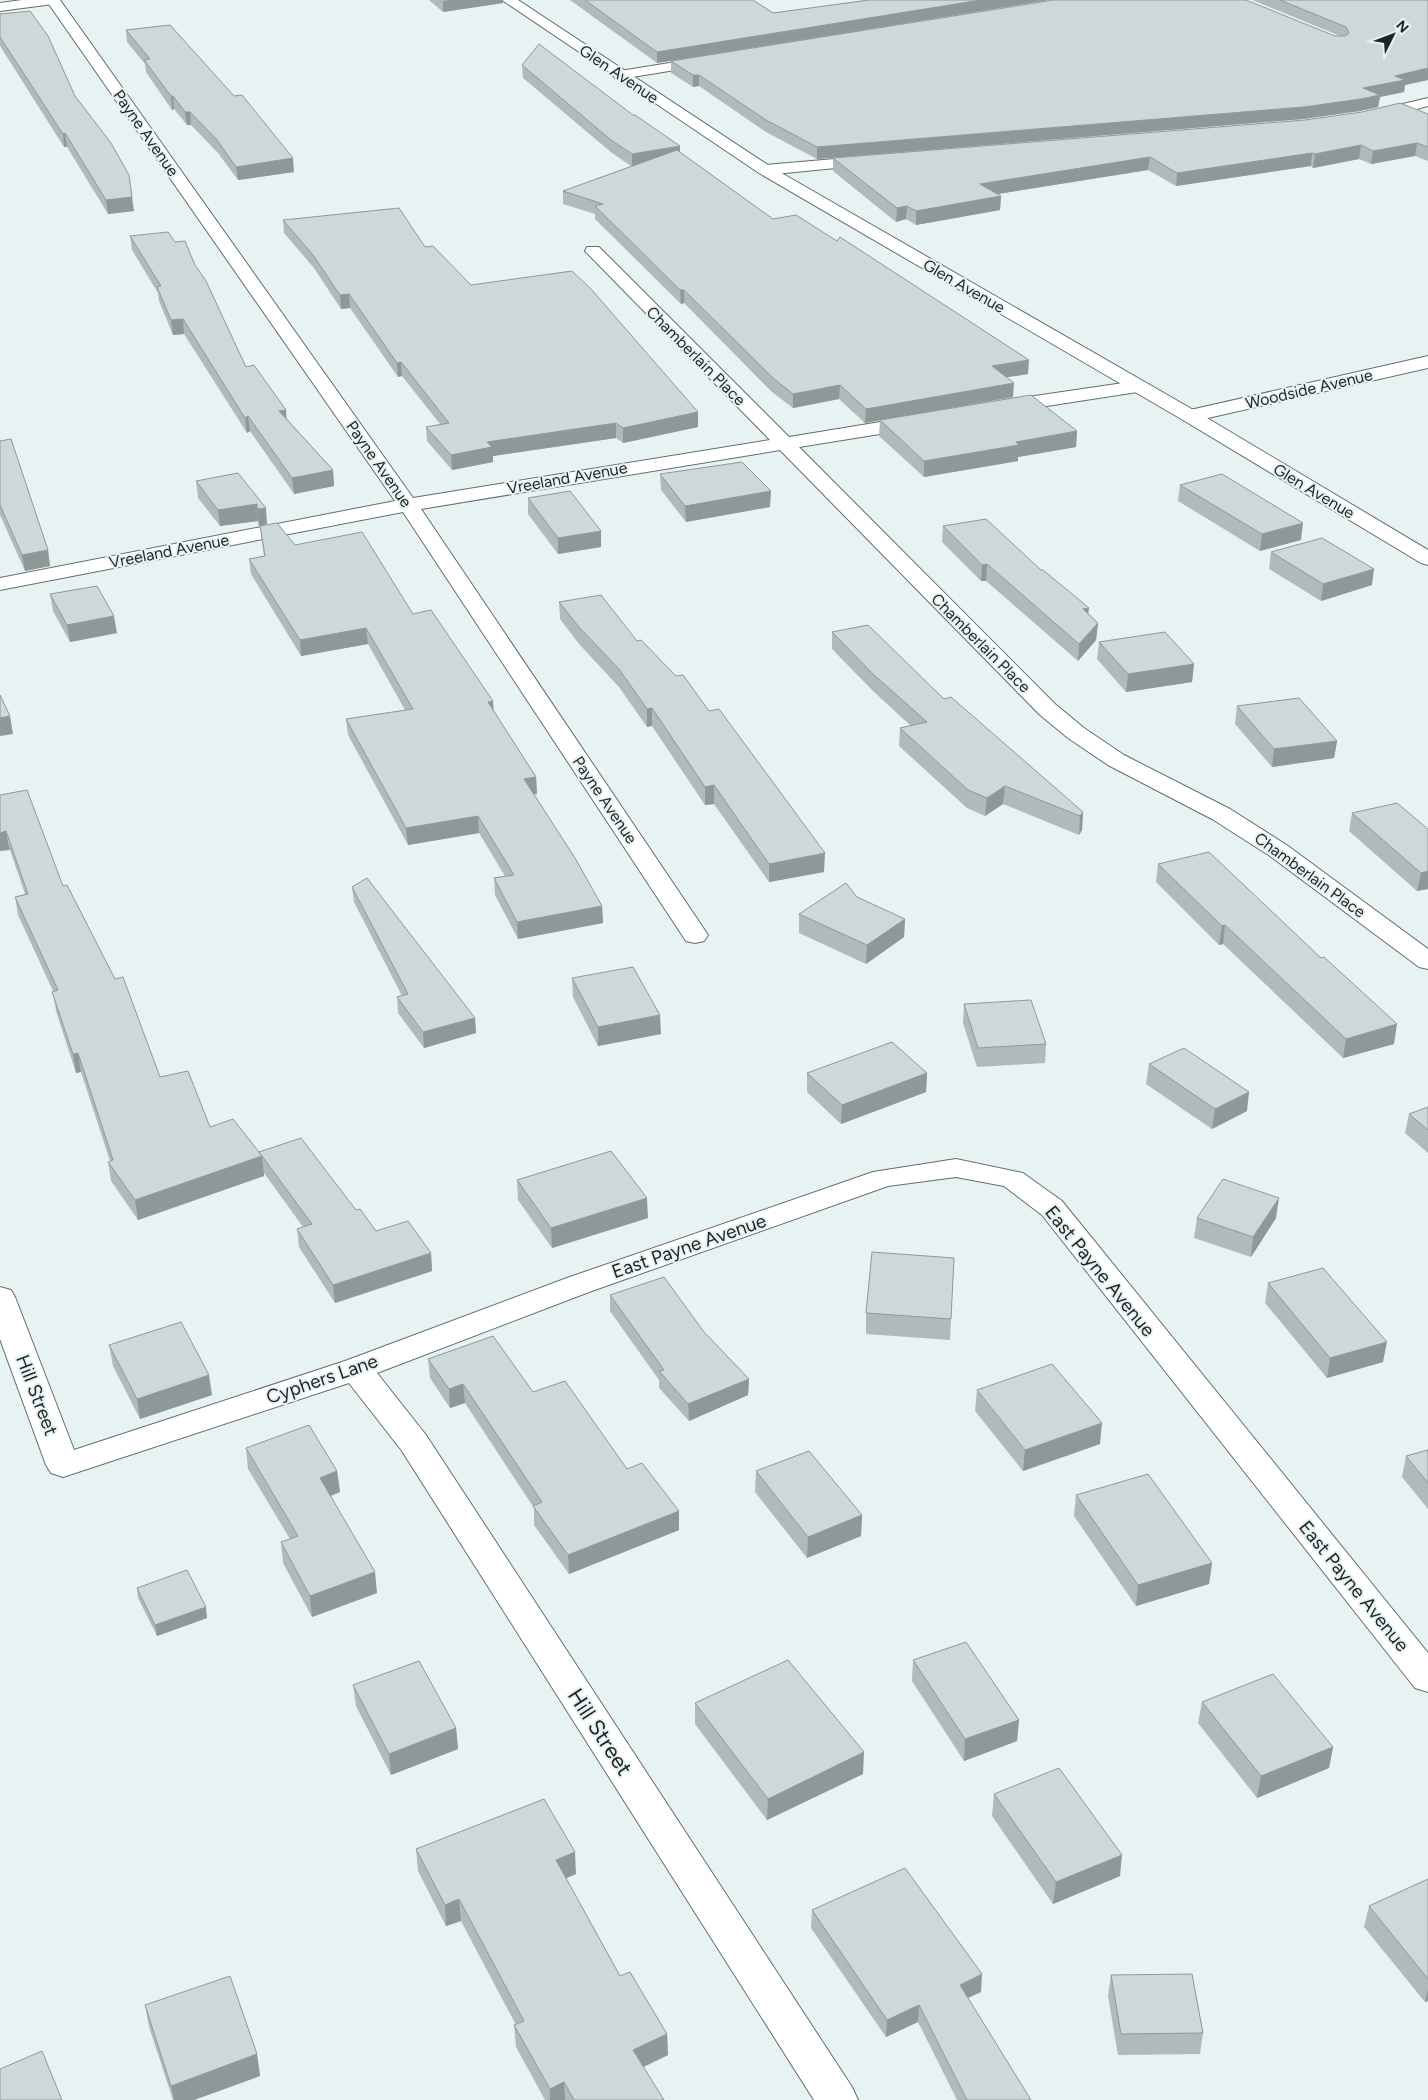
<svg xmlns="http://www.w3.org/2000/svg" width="1428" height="2100" font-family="Figtree,sans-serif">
<rect width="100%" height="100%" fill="#e7f3f3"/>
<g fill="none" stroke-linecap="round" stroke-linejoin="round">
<defs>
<g id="minor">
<polygon points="46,0 60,0 413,498 770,440 585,251 587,247 599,247 789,437 917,416 924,418 927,422 924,426 917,428 799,447 1055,704 1084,728 1124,755 1230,809 1288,846 1428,949 1428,969 1419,967 1270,856 1212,819 1108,765 1068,738 1039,714 780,450 421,509 708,935 704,941 695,943 686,941 682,935 403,512 0,590 0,578 395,501"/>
<polygon points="707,57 712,58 714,61 712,64 620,79 615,78 613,75 615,72 620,71"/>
<polygon points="1428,98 1428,106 1374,120 1369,118 1366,115 1369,112"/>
<polygon points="870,156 876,158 878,161 876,164 765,175 759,173 757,170 759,167 765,165"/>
<polygon points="1428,356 1428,368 1190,422 1183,420 1180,416 1183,412 1190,410"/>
<polygon points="1137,381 1144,383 1146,387 1144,391 1001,413 994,411 992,407 994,403 1001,401"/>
<polygon points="956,1159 1023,1173 1062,1201 1428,1653 1428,1692 1415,1688 1042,1215 1004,1186 956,1177 888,1186 589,1292 377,1373 426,1435 852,2087 858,2100 814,2100 402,1451 349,1383 63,1477 51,1473 46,1465 0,1339 0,1287 11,1290 15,1297 74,1450 345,1361 567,1278 873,1172"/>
</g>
<polygon id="tertiary" points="502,0 518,0 771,167 1197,412 1428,550 1428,565 1421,563 1183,420 759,173"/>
<polygon id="secondary" points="22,0 60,0 53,4 0,11 0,3"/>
</defs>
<use href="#minor" stroke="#636e6e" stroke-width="2"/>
<use href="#tertiary" stroke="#636e6e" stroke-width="2"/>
<use href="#secondary" stroke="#636e6e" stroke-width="2"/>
<use href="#minor" fill="#fff" fill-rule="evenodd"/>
<use href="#tertiary" fill="#fff" fill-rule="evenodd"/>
<use href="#secondary" fill="#fff" fill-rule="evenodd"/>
</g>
<g fill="#b0babb">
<polygon points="429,0 503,0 503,3 443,12"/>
<polygon points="570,0 753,0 773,13 869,0 1049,0 657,63"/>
<polygon points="1252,0 1428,0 1428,80 1405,85 1404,92 1380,97 1378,107 1360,111 1303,119 817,159 766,132 699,86 693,87 671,73 671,61 1340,36"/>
<polygon points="0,14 75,96 134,211 108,214 67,147 64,147 0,46"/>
<polygon points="126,30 294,172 238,180 218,153 191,125 187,125 174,109 172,110 146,72 145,64 127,42"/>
<polygon points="522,65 680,152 773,219 1028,374 1006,377 1013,397 893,418 1077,431 1076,447 1018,457 1018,461 924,477 879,436 880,420 865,423 839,399 793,408 772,392 684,303 681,304 595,219 595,214 563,204 563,191 631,166 612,153 523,78"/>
<polygon points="1428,114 1428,161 1415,156 1371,164 1359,159 1313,168 1311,166 1176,186 1148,170 997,194 1001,196 1000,210 916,225 906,219 896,222 833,171 833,158"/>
<polygon points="283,220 425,247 471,285 698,412 698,427 623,443 616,438 493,456 493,462 452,470 427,441 426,427 440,424 402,376 398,377 350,308 341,309 314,268 284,233"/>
<polygon points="130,236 175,242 195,265 246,367 286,410 286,418 333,470 334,486 294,494 250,431 247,433 184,334 173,335 159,301 158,293 132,250"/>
<polygon points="0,441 48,550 50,566 25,571 0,515"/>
<polygon points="238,473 267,524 259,526 258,521 220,526 198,498 196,481"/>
<polygon points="660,474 770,507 686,522 661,490"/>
<polygon points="1180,485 1301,540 1260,551 1178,501"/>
<polygon points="528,498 601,547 558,554 528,514"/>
<polygon points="260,526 295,545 413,614 493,701 493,710 536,777 537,794 533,794 602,906 603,923 518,939 495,895 494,878 505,876 479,833 408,845 348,735 346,719 405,710 368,644 301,656 251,574 249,559 264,556"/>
<polygon points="943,526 1041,570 1098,623 1096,640 1078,661 986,581 981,581 942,542"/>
<polygon points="1271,552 1372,585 1321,601 1269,569"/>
<polygon points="50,594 117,633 70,642 53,611"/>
<polygon points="559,602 637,641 824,872 769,882 714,804 705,805 652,726 647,727 619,687 579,644 560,619"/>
<polygon points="832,632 944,699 1083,812 1082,830 1079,835 1003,804 985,816 967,808 899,746 900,728 911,726 873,691 832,649"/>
<polygon points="1099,642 1194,664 1192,682 1126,692 1097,659"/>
<polygon points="1237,706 1337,741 1334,758 1272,767 1235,724"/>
<polygon points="0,795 63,886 160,1077 210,1127 259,1153 259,1152 356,1210 376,1231 431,1253 432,1271 335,1303 299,1247 297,1229 303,1227 264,1173 264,1176 138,1220 111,1181 108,1162 110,1161 81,1072 76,1073 56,1011 53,991 18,915 15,897 25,894 10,850"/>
<polygon points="1352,813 1428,829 1428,889 1417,891 1349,831"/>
<polygon points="1158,864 1394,1044 1343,1058 1223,944 1219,945 1156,882"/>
<polygon points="352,887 475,1018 476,1033 424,1048 398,1013 397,997 402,996 354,902"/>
<polygon points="799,914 905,919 904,937 866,964 799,933"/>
<polygon points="572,978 661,1034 598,1046 573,997"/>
<polygon points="964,1004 1046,1044 1045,1063 977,1067 963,1023"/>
<polygon points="1149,1064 1247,1111 1212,1129 1146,1084"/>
<polygon points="807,1073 927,1073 926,1092 841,1124 807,1092"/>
<polygon points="1428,1107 1428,1153 1405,1133 1409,1114"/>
<polygon points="517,1180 648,1218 552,1248 518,1200"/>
<polygon points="1197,1218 1276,1218 1251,1257 1194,1238"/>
<polygon points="954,1258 950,1340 866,1334 866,1313"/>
<polygon points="1268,1283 1383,1362 1327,1378 1265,1303"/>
<polygon points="610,1295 704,1332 749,1379 748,1395 689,1421 659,1388 659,1380 610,1311"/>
<polygon points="109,1345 212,1395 140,1419 113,1366"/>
<polygon points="428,1359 533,1392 679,1511 679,1530 569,1574 534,1525 534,1508 465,1403 450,1408 430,1378"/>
<polygon points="977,1390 1100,1444 1023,1471 975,1411"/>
<polygon points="246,1448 337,1471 340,1492 331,1496 377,1593 312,1617 283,1563 281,1542 290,1539 248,1469"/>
<polygon points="1428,1450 1428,1509 1402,1477 1406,1456"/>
<polygon points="756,1471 862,1515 861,1536 807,1558 755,1492"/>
<polygon points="1076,1495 1212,1563 1209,1584 1136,1606 1074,1516"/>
<polygon points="137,1588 207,1618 157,1636 138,1598"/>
<polygon points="913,1660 1019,1720 1017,1741 964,1761 912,1681"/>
<polygon points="353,1685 456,1728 458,1749 391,1775 356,1706"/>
<polygon points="1202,1702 1333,1747 1329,1768 1257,1798 1198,1723"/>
<polygon points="695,1703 863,1774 767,1820 695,1724"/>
<polygon points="994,1794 1120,1876 1053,1904 992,1816"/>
<polygon points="416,1849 576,1874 566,1878 620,1976 667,2034 668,2055 643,2067 664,2100 545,2100 516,2047 514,2025 516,2025 461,1921 446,1926 418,1871"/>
<polygon points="1428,1879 1428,2001 1425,2002 1364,1927 1369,1906"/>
<polygon points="812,1910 981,1992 968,1998 1031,2100 957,2100 918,2022 886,2037 811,1928"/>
<polygon points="1111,1975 1203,2033 1200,2054 1118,2055 1108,1996"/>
<polygon points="145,2005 257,2054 260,2076 194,2100 173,2100 149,2027"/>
</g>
<g fill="#909798">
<polygon points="450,0 503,0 503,3 443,12 443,1"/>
<polygon points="981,0 1049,0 657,63 657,52"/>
<polygon points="1428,68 1428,80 1405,85 1404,92 1380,97 1378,107 1360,111 1303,119 817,159 817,147 1363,88 1395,76"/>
<polygon points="693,75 699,75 699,86 693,87"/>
<polygon points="171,96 173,96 174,109 172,110"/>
<polygon points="185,112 190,112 191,125 187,125"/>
<polygon points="65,133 67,147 64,147 63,134"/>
<polygon points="1417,143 1415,156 1371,164 1373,151"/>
<polygon points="1361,145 1359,159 1313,168 1315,154"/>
<polygon points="680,146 680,159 632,167 632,154"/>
<polygon points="1312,153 1311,166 1176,186 1177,173"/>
<polygon points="1150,157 1148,170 979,197 980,184"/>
<polygon points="293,158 294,172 238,180 236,167"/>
<polygon points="1001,196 1000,210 916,225 916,211"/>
<polygon points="132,197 134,211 108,214 106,200"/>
<polygon points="907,206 906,219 896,222 897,208"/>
<polygon points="680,290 684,290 684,303 681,304"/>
<polygon points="349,294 350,308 341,309 340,295"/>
<polygon points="183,319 184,334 173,335 171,320"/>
<polygon points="1029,360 1028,374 991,380 992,366"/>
<polygon points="401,362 402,376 398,377 397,363"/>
<polygon points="1014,383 1013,397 865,423 866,409"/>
<polygon points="840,385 839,399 793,408 793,394"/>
<polygon points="286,410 287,425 279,411"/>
<polygon points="698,412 698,427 623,443 623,428"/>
<polygon points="248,416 250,431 247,433 245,418"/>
<polygon points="616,423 616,438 493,456 493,462 452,470 451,455 487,442"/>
<polygon points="1077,431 1076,447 1018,457 1018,461 924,477 924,461 1016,442"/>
<polygon points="333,470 334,486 294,494 292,478"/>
<polygon points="771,491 770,507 686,522 685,506"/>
<polygon points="257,504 258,521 220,526 218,510"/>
<polygon points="266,508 267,524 259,526 257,509"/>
<polygon points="1303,523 1301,540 1260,551 1262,534"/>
<polygon points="601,531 601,547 558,554 558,538"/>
<polygon points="48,550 50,566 25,571 22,555"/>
<polygon points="987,564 986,581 981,581 982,565"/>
<polygon points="1374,569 1372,585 1321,601 1323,584"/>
<polygon points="1089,608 1087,625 1083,609"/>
<polygon points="114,616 117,633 70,642 67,625"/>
<polygon points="1098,623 1096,640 1078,661 1079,644"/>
<polygon points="366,628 368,644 301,656 300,640"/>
<polygon points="1194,664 1192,682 1126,692 1128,674"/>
<polygon points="493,701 494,717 488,702"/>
<polygon points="652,708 652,726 647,727 647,709"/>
<polygon points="10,716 13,734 0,736 0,718"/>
<polygon points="1337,741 1334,758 1272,767 1274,749"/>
<polygon points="536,777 537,794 524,796 524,779"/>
<polygon points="714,785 714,804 705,805 705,787"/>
<polygon points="1005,786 1003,804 985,816 987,798"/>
<polygon points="1083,812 1082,830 1079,835 1080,816"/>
<polygon points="478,816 479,833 408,845 406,828"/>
<polygon points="6,831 10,850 0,851 0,833"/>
<polygon points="825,853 824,872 769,882 769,864"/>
<polygon points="1428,871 1428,889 1417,891 1421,873"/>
<polygon points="602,906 603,923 518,939 517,922"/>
<polygon points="905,919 904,937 866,964 867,945"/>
<polygon points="1225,925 1223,944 1219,945 1222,926"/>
<polygon points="660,1015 661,1034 598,1046 598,1027"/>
<polygon points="475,1018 476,1033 424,1048 423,1032"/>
<polygon points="1397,1024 1394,1044 1343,1058 1346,1039"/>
<polygon points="78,1053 81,1072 76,1073 73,1054"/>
<polygon points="927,1073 926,1092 841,1124 842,1105"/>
<polygon points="1249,1092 1247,1111 1212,1129 1215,1109"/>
<polygon points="262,1156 264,1176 138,1220 135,1200"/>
<polygon points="647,1198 648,1218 552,1248 551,1228"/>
<polygon points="1279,1198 1276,1218 1251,1257 1253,1237"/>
<polygon points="431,1253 432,1271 335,1303 333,1285"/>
<polygon points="1387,1342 1383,1362 1327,1378 1330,1358"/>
<polygon points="209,1375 212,1395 140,1419 137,1399"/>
<polygon points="749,1379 748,1395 689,1421 688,1404"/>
<polygon points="463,1384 465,1403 450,1408 449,1389"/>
<polygon points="1102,1423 1100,1444 1023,1471 1025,1450"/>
<polygon points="337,1471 340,1492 322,1499 320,1478"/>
<polygon points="679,1511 679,1530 569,1574 568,1555"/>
<polygon points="862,1515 861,1536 807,1558 808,1537"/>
<polygon points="1212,1563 1209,1584 1136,1606 1138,1585"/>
<polygon points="375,1572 377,1593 312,1617 310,1596"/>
<polygon points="206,1607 207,1618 157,1636 155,1625"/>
<polygon points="1019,1720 1017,1741 964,1761 965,1739"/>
<polygon points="456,1728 458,1749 391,1775 389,1754"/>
<polygon points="1333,1747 1329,1768 1257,1798 1261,1776"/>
<polygon points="864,1752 863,1774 767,1820 768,1799"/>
<polygon points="575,1852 576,1874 557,1882 556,1860"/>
<polygon points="1122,1855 1120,1876 1053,1904 1056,1882"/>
<polygon points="459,1899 461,1921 446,1926 445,1905"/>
<polygon points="982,1974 981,1992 959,2002 960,1985"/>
<polygon points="1428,1989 1428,2001 1425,2002"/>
<polygon points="919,2005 918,2022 886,2037 887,2020"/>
<polygon points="667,2034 668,2055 633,2072 633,2050"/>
<polygon points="257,2054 260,2076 194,2100 174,2100 171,2086"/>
<polygon points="564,2082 565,2100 550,2100 550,2089"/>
</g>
<g fill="#cdd8d9" stroke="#909798">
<polygon points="585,0 753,0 773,13 869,0 981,0 657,52"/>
<polygon points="1054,0 1246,0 1335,36 1345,36 1349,33 1346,27 1280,0 1428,0 1428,68 1395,76 1405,80 1363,88 1380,95 1361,99 1304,107 817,147 766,120 699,75 693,75 671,61"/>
<polygon points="30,11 48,36 75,96 111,143 129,175 132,197 106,200 65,133 63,134 0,37 0,14"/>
<polygon points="170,25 234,96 242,95 293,158 236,167 217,140 190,112 185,112 173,96 171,96 144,60 150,59 126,30"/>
<polygon points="539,44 633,115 635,115 680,146 632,154 611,140 522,65"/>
<polygon points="1400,103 1428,114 1428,147 1417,143 1373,151 1361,145 1315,154 1312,153 1177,173 1150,157 980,184 1001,196 916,211 907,206 897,208 833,158 1305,120 1362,112"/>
<polygon points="677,150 773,219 796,215 837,241 840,237 1029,360 992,366 1014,383 866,409 840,385 793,394 773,378 684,290 680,290 595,206 603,204 563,191"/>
<polygon points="399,208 425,247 433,246 471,285 572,271 591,289 698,412 623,428 616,423 487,442 492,447 451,455 426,427 449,423 401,362 397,363 349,294 340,295 313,255 283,220"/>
<polygon points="168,232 175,242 185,241 195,265 206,281 246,367 254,365 286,410 279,411 333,470 292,478 248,416 245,418 183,319 171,320 157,287 161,286 130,236"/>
<polygon points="1031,395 1077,431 1016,442 1019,445 924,461 880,420"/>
<polygon points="11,439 48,550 22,555 0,505 0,441"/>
<polygon points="742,462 771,491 685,506 660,474"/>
<polygon points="238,473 266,508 257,509 257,504 218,510 196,481"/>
<polygon points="1222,474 1303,523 1262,534 1180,485"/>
<polygon points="570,491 601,531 558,538 528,498"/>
<polygon points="986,519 1041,570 1043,570 1089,608 1083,609 1098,623 1079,644 987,564 982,565 943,526"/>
<polygon points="277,523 295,545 362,532 413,614 431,610 493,701 488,702 536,777 524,779 575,858 602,906 517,922 494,878 514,875 478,816 406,828 346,719 413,709 366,628 300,640 249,559 265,556 260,526"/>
<polygon points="1322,538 1374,569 1323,584 1271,552"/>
<polygon points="97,586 114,616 67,625 50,594"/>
<polygon points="601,595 637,641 641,640 676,676 683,675 709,711 719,709 825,853 769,864 714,785 705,787 652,708 647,709 619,669 579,627 559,602"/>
<polygon points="868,625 944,699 951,697 1083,812 1080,816 1005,786 987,798 968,790 900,728 927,722 873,674 832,632"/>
<polygon points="1165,632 1194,664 1128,674 1099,642"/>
<polygon points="0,695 10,716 0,718"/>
<polygon points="1299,698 1337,741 1274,749 1237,706"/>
<polygon points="27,790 63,886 67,885 115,979 123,977 160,1077 188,1071 210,1127 233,1119 262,1156 135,1200 108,1162 113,1160 78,1053 73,1054 52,992 58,990 15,897 28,894 6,831 0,833 0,795"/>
<polygon points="1397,803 1428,829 1428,871 1421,873 1352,813"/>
<polygon points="1209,852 1321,958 1324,957 1397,1024 1346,1039 1225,925 1222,926 1158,864"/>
<polygon points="367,878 475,1018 423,1032 397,997 408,994 352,887"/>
<polygon points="846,883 857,897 905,919 867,945 799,914"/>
<polygon points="633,967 660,1015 598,1027 572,978"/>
<polygon points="1031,1000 1046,1044 978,1048 964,1004"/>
<polygon points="892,1042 927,1073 842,1105 807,1073"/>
<polygon points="1184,1048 1249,1092 1215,1109 1149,1064"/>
<polygon points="1428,1107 1428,1130 1409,1114"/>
<polygon points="301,1138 356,1210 360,1209 376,1231 408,1221 431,1253 333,1285 297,1229 312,1224 259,1152"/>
<polygon points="611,1151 647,1198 551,1228 517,1180"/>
<polygon points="1223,1179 1279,1198 1253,1237 1197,1218"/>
<polygon points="872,1252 954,1258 951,1319 866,1313"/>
<polygon points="1323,1268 1387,1342 1330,1358 1268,1283"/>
<polygon points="664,1277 704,1332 749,1379 688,1404 659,1371 664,1370 610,1295"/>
<polygon points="181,1322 209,1375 137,1399 109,1345"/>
<polygon points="493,1336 533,1392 565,1381 627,1469 642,1463 679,1511 568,1555 533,1506 542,1502 463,1384 449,1389 428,1359"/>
<polygon points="1052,1364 1102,1423 1025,1450 977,1390"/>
<polygon points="309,1425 337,1471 320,1478 375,1572 310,1596 281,1542 298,1536 246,1448"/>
<polygon points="1428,1450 1428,1483 1406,1456"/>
<polygon points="809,1451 862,1515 808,1537 756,1471"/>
<polygon points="1148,1474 1212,1563 1138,1585 1076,1495"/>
<polygon points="187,1570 206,1607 155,1625 137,1588"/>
<polygon points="966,1642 1019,1720 965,1739 913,1660"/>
<polygon points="788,1660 864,1752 768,1799 695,1703"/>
<polygon points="419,1661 456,1728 389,1754 353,1685"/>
<polygon points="1273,1674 1333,1747 1261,1776 1202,1702"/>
<polygon points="1059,1768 1122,1855 1056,1882 994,1794"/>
<polygon points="544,1799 575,1852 556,1860 620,1976 630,1972 667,2034 633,2050 664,2100 574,2100 564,2082 550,2089 514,2025 524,2021 459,1899 445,1905 416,1849"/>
<polygon points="905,1868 982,1974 960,1985 1031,2100 967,2100 919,2005 887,2020 812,1910"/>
<polygon points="1428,1879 1428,1979 1369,1906"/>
<polygon points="1192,1974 1203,2033 1121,2034 1111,1975"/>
<polygon points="230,1976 257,2054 171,2086 145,2005"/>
<polygon points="42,2051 62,2100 0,2100 0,2069"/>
</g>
<g text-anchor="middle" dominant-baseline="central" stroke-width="4" stroke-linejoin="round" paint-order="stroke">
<g font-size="16" fill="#1f2424" stroke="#e7f3f3">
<text transform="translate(619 74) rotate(34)">Glen Avenue</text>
<text transform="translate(146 133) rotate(55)">Payne Avenue</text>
<text transform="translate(964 286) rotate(30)">Glen Avenue</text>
<text transform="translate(696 356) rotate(45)">Chamberlain Place</text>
<text transform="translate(1309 389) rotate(-13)">Woodside Avenue</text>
<text transform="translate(379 464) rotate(55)">Payne Avenue</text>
<text transform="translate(567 478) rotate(-10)">Vreeland Avenue</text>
<text transform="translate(1314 491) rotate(31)">Glen Avenue</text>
<text transform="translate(169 551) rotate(-11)">Vreeland Avenue</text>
<text transform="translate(981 643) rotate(45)">Chamberlain Place</text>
<text transform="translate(605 800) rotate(56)">Payne Avenue</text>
<text transform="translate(1310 875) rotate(36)">Chamberlain Place</text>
</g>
<g font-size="19" fill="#1f2424" stroke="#e7f3f3">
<text transform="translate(689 1246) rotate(-19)">East Payne Avenue</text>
<text transform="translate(1100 1271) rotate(51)">East Payne Avenue</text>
<text transform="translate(322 1379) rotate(-19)">Cyphers Lane</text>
<text transform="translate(37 1395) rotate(69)">Hill Street</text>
<text transform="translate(1354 1586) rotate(51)">East Payne Avenue</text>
</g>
<g font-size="22" fill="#1f2424" stroke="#e7f3f3">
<text transform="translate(600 1732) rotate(57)">Hill Street</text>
</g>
</g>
<g transform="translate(1393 35) rotate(48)" stroke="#e7f3f3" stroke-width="4" paint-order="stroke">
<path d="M0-4L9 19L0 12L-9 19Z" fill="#1f2424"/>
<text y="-8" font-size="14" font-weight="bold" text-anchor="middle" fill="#1f2424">N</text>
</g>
</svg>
